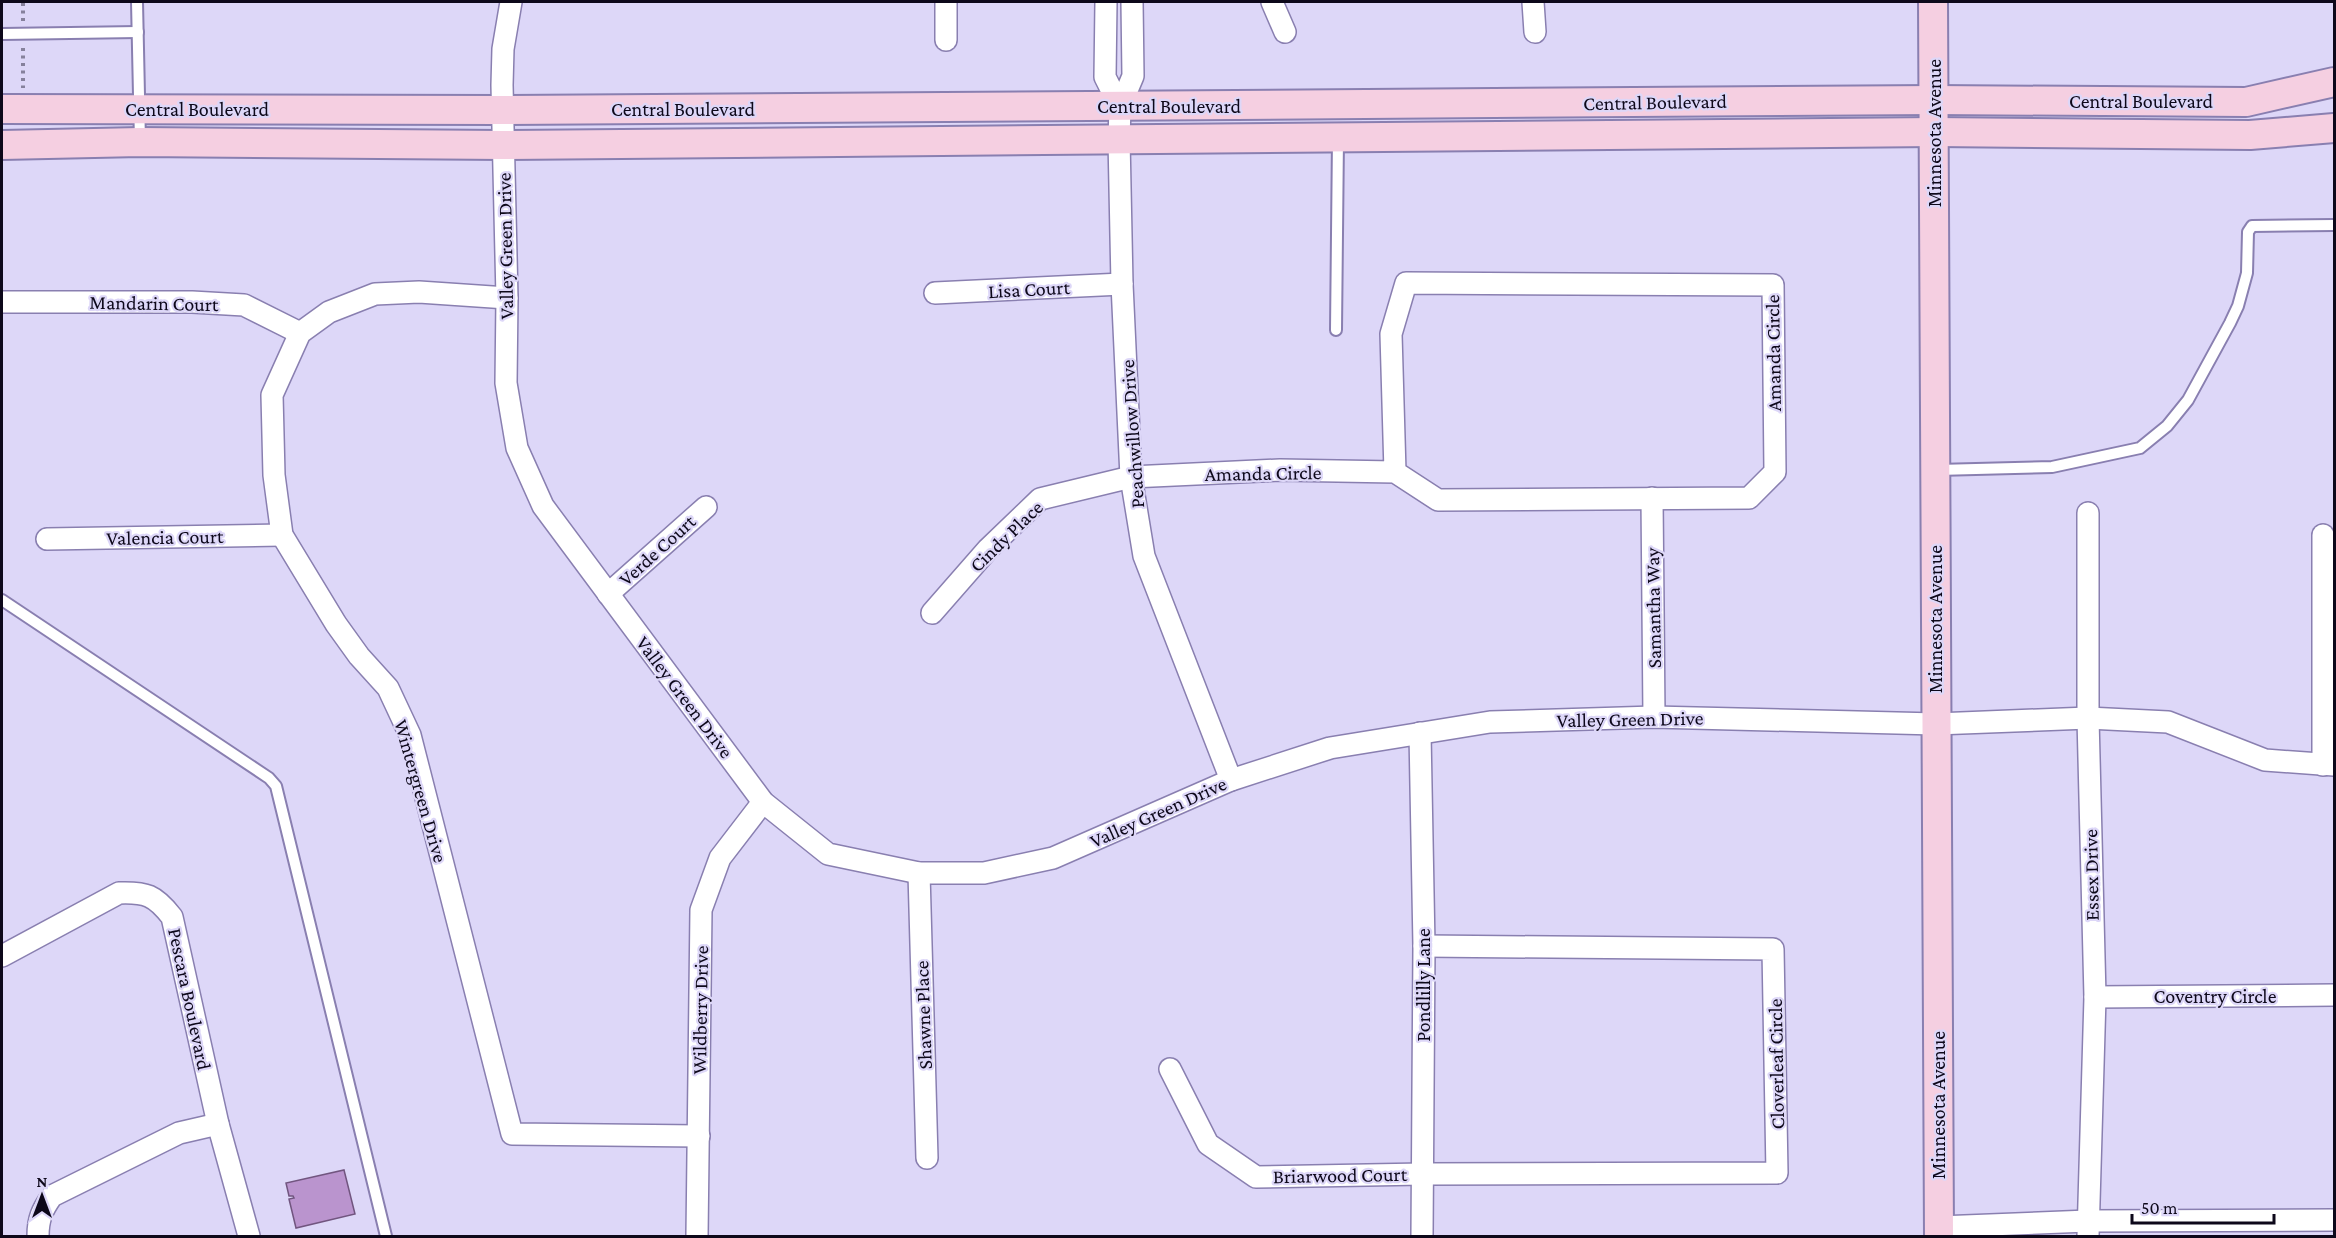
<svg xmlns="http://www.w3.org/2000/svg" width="2336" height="1238" font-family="'Crimson Pro',serif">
<rect width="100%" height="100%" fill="#ddd7f8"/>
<polygon fill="#ba94ce" stroke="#71557f" stroke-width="1.5" points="344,1170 355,1214 296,1228 289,1199 294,1198 293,1196 289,1196 286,1183"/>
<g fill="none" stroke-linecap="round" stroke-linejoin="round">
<defs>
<g id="lane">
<polyline points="137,2 140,142"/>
<polyline points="2,34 138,32"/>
<polyline points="1336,330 1338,138"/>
<polyline points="1937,470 2052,467 2140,448 2167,426 2188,400 2230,323 2238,306 2247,273 2248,232 2252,226 2334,225"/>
<polyline points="2,600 269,778 276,786 386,1236"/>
</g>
<g id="street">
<polyline points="511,2 503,49 502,85 507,298 506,383 517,448 543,506 763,802 828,854 919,873 984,873 1053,858 1231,780 1330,748 1490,722 1654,717 1936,724 2088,718 2168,722 2265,760 2334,765"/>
<polyline points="1106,2 1105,77 1120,107"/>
<polyline points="1132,2 1133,76 1120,107 1119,139 1122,284 1131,477 1144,556 1231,780"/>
<polyline points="1272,2 1285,32"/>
<polyline points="1533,2 1535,32"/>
<polyline points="946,40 946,2"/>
<polyline points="935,293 1122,284"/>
<polyline points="507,298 419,292 375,294 329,312 300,333 272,395 274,475 282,535 336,624 359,656 388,688 410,735 512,1134 699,1136"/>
<polyline points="2,302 192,302 244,305 300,333"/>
<polyline points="1652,498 1654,717"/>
<polyline points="2088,513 2088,718 2095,997 2088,1236"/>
<polyline points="2323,535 2323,765"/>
<polyline points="47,539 282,535"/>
<polyline points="608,594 706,507"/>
<polyline points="932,613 988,549 1040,499 1131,477 1280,470 1395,472 1438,500 1749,498 1775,472 1773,285 1406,283 1391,334 1395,472"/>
<polyline points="1420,733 1424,946 1422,1236"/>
<polyline points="919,873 927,1158"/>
<path d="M2,956L119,893C146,892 155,895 172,917L218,1124L249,1236"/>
<polyline points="2095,997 2334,995"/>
<polyline points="1170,1069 1208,1144 1256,1177 1423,1174 1777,1173 1773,949 1424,946"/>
<polyline points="1939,1227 2088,1221 2334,1220"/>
<path d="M38,1236C38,1219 42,1210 52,1196L179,1133L218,1124"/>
<polyline points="697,1236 701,910 720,858 763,802"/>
</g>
<g id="secondary">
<polyline points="1933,2 1939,1236"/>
<polyline points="2,109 503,110 1935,100 2246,102 2334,82"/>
<polyline points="2,145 140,142 503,145 1935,132 2250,135 2334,128"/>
</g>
</defs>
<use href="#lane" stroke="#897fb0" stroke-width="14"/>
<use href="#street" stroke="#897fb0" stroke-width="24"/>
<use href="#secondary" stroke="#897fb0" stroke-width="32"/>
<g stroke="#86819c" stroke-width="4" stroke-dasharray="3 4.5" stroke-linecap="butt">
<polyline points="23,21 23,2"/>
<polyline points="23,48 23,88"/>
</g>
<use href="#lane" stroke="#fff" stroke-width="10"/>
<use href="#street" stroke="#fff" stroke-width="21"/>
<use href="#secondary" stroke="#f5cfe1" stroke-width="28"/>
</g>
<g text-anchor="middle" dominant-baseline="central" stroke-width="4.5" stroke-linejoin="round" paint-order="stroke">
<g font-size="20" fill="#0d081a" stroke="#ddd7f8">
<text x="2141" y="101">Central Boulevard</text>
<text transform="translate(1655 102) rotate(-1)">Central Boulevard</text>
<text x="1169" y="106">Central Boulevard</text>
<text x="197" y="109">Central Boulevard</text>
<text x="683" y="109">Central Boulevard</text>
<text transform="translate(1934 133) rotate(-90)">Minnesota Avenue</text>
<text transform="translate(505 246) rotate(-91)">Valley Green Drive</text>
<text transform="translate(1029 289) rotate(-3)">Lisa Court</text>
<text transform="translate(154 303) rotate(1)">Mandarin Court</text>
<text transform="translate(1773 353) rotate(-91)">Amanda Circle</text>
<text transform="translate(1132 434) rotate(-94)">Peachwillow Drive</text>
<text transform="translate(1263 473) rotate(-1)">Amanda Circle</text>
<text transform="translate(1006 536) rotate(-44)">Cindy Place</text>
<text transform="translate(165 537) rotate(-1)">Valencia Court</text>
<text transform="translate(657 550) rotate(-42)">Verde Court</text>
<text transform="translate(1653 608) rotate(-91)">Samantha Way</text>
<text transform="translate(1935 619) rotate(-90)">Minnesota Avenue</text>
<text transform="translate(685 697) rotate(53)">Valley Green Drive</text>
<text transform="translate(1630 719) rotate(-1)">Valley Green Drive</text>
<text transform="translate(421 791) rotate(74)">Wintergreen Drive</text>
<text transform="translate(1158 812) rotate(-24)">Valley Green Drive</text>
<text transform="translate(2091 875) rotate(-91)">Essex Drive</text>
<text transform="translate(1423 985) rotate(-90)">Pondlilly Lane</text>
<text x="2215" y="996">Coventry Circle</text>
<text transform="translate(190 999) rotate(78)">Pescara Boulevard</text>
<text transform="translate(700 1010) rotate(-89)">Wildberry Drive</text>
<text transform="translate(923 1015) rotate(-92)">Shawne Place</text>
<text transform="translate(1776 1064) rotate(-91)">Cloverleaf Circle</text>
<text transform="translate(1938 1105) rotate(-90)">Minnesota Avenue</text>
<text transform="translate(1340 1175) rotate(-1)">Briarwood Court</text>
</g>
</g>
<rect width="2336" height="1238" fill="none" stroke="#0d081a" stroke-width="6"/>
<g transform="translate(42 1196)" stroke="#ddd7f8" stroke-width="4.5" paint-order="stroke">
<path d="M0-4.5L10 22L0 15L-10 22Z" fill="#0d081a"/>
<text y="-9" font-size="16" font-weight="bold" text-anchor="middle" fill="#0d081a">N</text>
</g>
<path d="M2132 1214v9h142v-9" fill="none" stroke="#0d081a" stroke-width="3"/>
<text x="2141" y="1214" font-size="18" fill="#0d081a" stroke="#ddd7f8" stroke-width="4.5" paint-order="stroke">50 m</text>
</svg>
